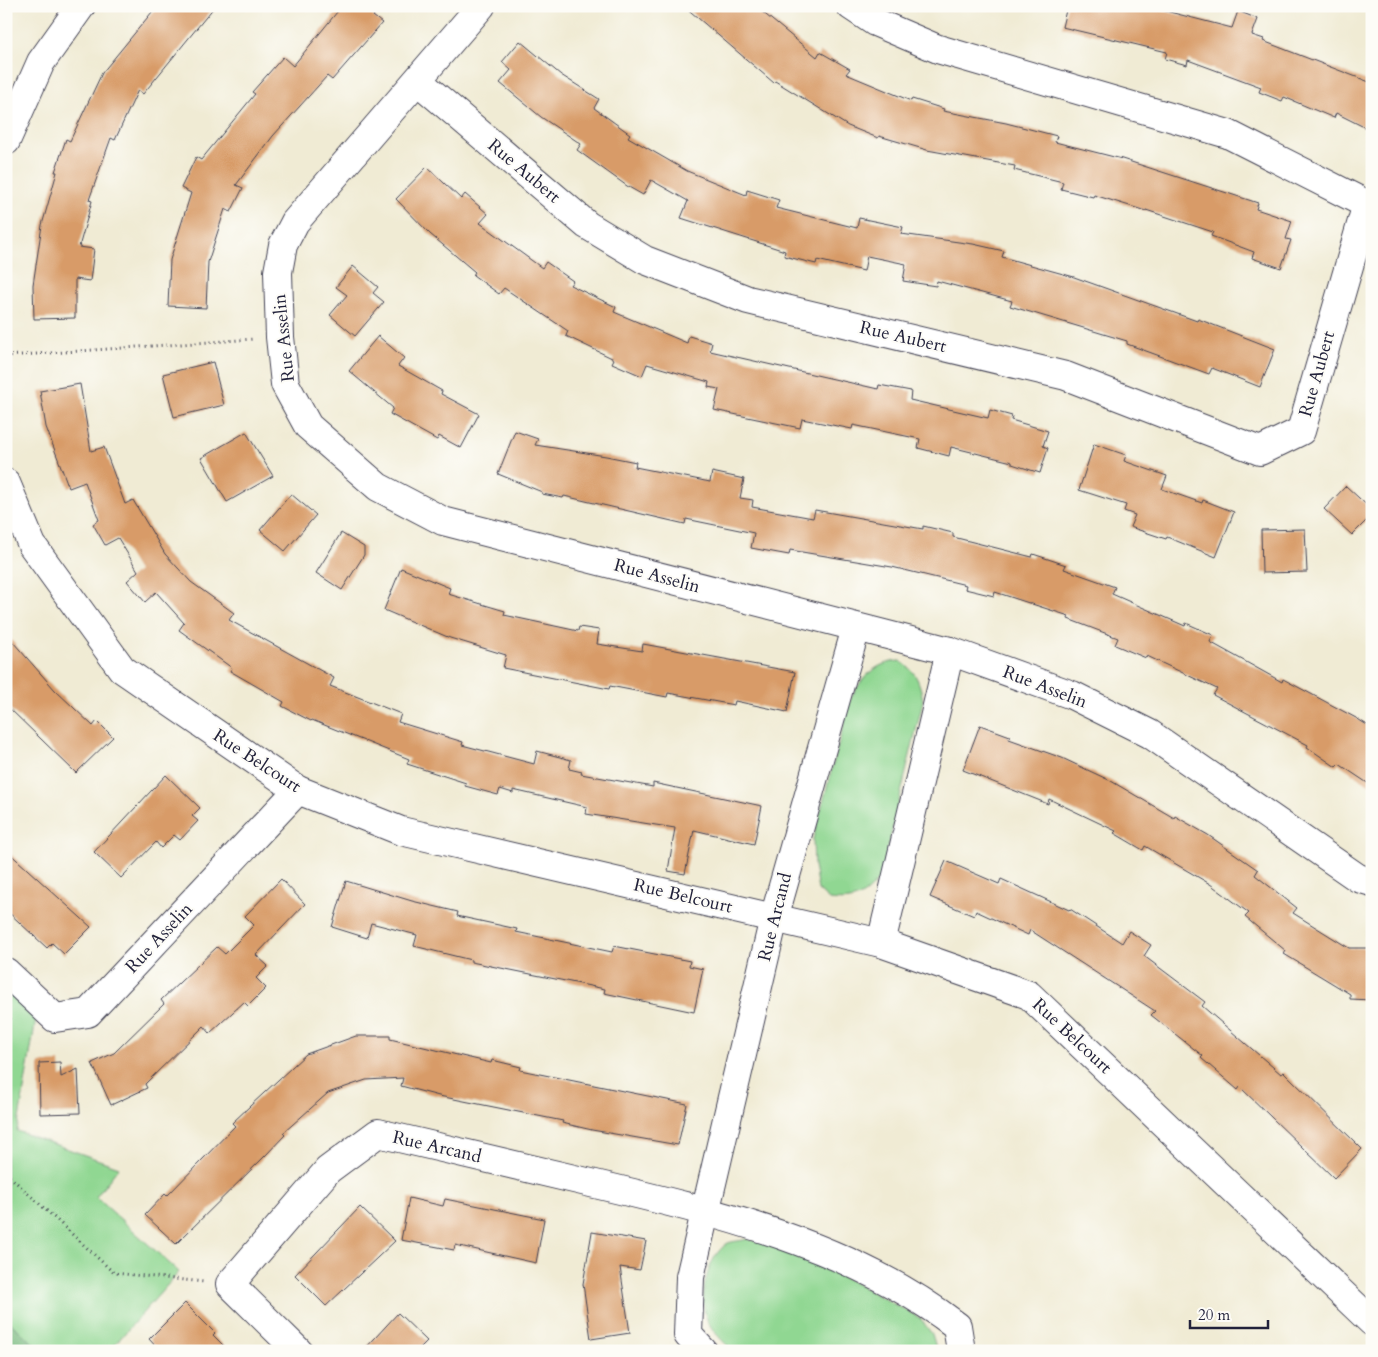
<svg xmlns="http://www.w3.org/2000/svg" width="1378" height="1357" font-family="Cardo,serif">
<rect width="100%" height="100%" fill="#fdfcf7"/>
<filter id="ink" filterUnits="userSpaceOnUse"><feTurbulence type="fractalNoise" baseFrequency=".02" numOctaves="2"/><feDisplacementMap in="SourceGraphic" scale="10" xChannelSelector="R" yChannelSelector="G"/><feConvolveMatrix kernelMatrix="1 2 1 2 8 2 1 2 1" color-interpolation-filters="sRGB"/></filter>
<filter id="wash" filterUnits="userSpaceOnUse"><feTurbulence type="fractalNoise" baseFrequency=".0096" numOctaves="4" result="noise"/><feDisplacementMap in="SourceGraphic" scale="20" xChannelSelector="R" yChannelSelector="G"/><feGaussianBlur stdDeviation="1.12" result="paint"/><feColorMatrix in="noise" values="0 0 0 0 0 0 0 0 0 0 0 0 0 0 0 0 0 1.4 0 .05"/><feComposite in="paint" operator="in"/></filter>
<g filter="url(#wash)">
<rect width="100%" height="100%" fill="#f0ebd4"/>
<g fill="#90d792" stroke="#597c66">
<path d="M900,661C916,671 920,682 923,701L881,876C865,897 856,903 829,900L818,890L814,866L813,839L851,698C862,677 876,662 900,661Z"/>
<polygon points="12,989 37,1013 17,1131 119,1167 96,1197 179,1272 109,1351 42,1351 6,1319 6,996"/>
<path d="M747,1239L801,1254L920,1318L932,1334L937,1351H733C723,1341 711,1331 706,1317C698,1297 708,1255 728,1243C733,1241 741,1241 747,1239Z"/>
</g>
<polygon fill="#74b87c" stroke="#4b6d5c" points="6,1319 42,1351 6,1351"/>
<g id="blocks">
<g fill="#d89b68">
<polygon points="157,6 215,6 143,94 138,90 115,140 111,138 89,200 92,201 79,247 94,249 90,281 75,279 75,318 34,319 33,285 42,225 57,172 55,172 66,139 70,141 102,73"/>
<polygon points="342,6 381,6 373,16 382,23 332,80 327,76 273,136 236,185 243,188 231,212 225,209 208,262 206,308 168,306 170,260 191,193 181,188 196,157 201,160 255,94 252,92 283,57 293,66"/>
<polygon points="684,6 755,6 817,57 820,52 850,69 846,74 911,101 912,99 944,109 943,111 1006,123 1057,136 1055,142 1122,159 1258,203 1256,209 1292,221 1286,239 1291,240 1281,268 1252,258 1254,252 1211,236 1213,232 1146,210 1146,211 1094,195 1093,197 1061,189 1063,182 1014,170 1015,166 927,150 879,136 878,138 848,126 775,81 774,83"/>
<polygon points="1067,6 1146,6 1232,28 1238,11 1258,19 1252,35 1264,39 1263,41 1372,83 1372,131 1336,113 1334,118 1284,97 1282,101 1259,92 1261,87 1188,60 1187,65 1165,59 1167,52 1062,27"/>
<polygon points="520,41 561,75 599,99 594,108 630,134 628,137 687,171 746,195 747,190 779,200 776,208 857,228 859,218 903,227 901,234 973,244 1004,251 1002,257 1074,277 1197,321 1198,319 1275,349 1260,387 1212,368 1209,374 1127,344 1127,341 1010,306 1012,301 937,281 936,286 903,281 906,264 867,256 864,271 817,260 816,264 784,256 785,251 681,218 688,201 651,180 643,195 627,186 577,150 581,144 541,117 500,83 511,70 502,62"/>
<polygon points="427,167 461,199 465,194 488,214 480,223 542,268 546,262 573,281 570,285 616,307 614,312 687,343 689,336 712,343 710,351 878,389 879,385 911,391 910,400 988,418 990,410 1012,416 1011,420 1048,431 1043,446 1048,448 1040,473 1012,464 1012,462 951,447 949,456 918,448 920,439 853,425 852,429 802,419 800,428 714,410 719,389 708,387 709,382 647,364 642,376 612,363 614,359 566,336 568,331 504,288 499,294 473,275 475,272 430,234 396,199"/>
<polygon points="353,266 378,287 373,293 384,302 355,336 330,315 347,295 336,287"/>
<polygon points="378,336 404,358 398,366 442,391 441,394 479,414 461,448 439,436 437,440 390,414 393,408 349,371"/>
<polygon points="213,362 224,405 174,417 163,374"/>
<polygon points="80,384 91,451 104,447 125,504 133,500 165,554 191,582 234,613 229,620 334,678 330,686 401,714 398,722 463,742 462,745 534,764 537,751 571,760 569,769 582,772 581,774 653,787 653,783 762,806 754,844 694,830 685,874 668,871 675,828 586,814 587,807 513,790 513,793 500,789 498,795 465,786 466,783 407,764 409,759 312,720 311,721 282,706 284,702 230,671 232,668 179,630 184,623 156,592 145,602 127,581 138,571 118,538 105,545 93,524 99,520 85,482 69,488 46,427 40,391"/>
<polygon points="515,431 538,439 535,445 606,456 636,462 635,467 710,482 712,472 744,479 740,498 753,500 752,507 813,518 815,510 923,529 923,526 953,533 953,537 1032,557 1033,554 1066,565 1064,569 1115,587 1112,594 1185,626 1186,623 1213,635 1210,642 1282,682 1283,679 1356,718 1372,728 1372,786 1339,764 1336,767 1307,747 1308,745 1213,695 1217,689 1147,656 1146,658 1115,645 1118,638 1068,619 1069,616 995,592 994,596 965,589 966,585 892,567 790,550 789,555 751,548 754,533 686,519 685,524 564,496 563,498 542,494 542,492 498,474"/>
<polygon points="246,432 273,476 227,502 201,458"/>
<polygon points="1094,444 1126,455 1124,461 1167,476 1162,489 1202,503 1203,500 1234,512 1216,557 1167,537 1166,539 1130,527 1135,515 1124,511 1126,505 1079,490"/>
<polygon points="1346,486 1372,510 1372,515 1352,535 1324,509"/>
<polygon points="291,494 316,515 285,551 260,530"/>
<polygon points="1305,529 1307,572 1262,573 1261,530"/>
<polygon points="341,533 364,547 364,555 342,590 316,573"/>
<polygon points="401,568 450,588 448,594 505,611 504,615 578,631 579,627 599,630 597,644 642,651 643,644 795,672 787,712 735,701 734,705 668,693 667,697 610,686 609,689 503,668 506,655 450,638 384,610"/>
<polygon points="6,634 55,690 93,726 97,721 113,737 76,773 6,705"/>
<polygon points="980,725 1010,736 1009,739 1062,758 1111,781 1174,818 1175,816 1208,835 1258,870 1255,875 1297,908 1293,913 1349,948 1369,948 1368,956 1372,956 1372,1000 1350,999 1350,994 1284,954 1286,951 1245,917 1249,913 1210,884 1145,846 1143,850 1114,833 1116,831 1049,799 1048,804 963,770"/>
<polygon points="166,775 200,808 192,816 198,821 180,840 174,835 161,848 156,842 121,878 94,852"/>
<polygon points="6,850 91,927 64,954 52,943 47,948 6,910"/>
<polygon points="946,861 999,884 1001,879 1069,910 1070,909 1122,943 1129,931 1151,945 1144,956 1205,1002 1202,1006 1281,1074 1284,1072 1362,1149 1334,1178 1240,1087 1238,1090 1201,1058 1203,1056 1151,1015 1155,1011 1030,930 1028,935 976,911 974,916 930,897"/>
<polygon points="281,879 305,904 256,955 268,966 256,978 266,988 248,1006 244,1002 210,1033 204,1026 145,1084 147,1088 111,1105 92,1063 114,1053 164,1004 161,1000 217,947 225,954 254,925 245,916"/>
<polygon points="346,881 412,901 458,912 457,916 517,929 516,932 612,952 614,946 690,961 689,966 703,969 694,1012 604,993 605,989 471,962 471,960 414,946 417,935 371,923 367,938 332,927"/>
<polygon points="356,1036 390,1036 390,1039 491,1063 492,1060 521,1067 520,1070 687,1104 678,1145 592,1130 562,1123 563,1121 439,1096 401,1086 403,1078 366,1080 328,1093 283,1133 285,1135 265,1156 176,1244 145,1215 165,1194 167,1196 235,1126 232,1123 250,1106 306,1054"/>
<polygon points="60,1062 61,1077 78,1069 80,1113 40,1114 39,1063"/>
<polygon points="409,1198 443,1206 445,1199 544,1219 536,1263 455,1245 454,1250 401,1240"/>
<polygon points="360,1207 395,1241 326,1306 295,1275"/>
<polygon points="592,1232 646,1241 640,1270 620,1267 630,1333 591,1339 583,1284"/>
<polygon points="185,1303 215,1333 213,1335 229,1351 160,1351 149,1339"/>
<polygon points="398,1313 427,1341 417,1351 363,1351"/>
</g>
</g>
</g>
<g filter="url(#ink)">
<use href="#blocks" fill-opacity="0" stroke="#414052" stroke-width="1"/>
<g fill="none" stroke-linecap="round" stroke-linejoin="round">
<defs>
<g id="minor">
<polyline points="481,6 295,222 283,245 278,272 280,337 285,384 308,426 378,487 443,521 950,651 1072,695 1150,734 1358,878 1372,882"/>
<polyline points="851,6 875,22 938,49 1228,134 1372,207"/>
<polyline points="418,81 587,225 645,260 748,300 1066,376 1260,451 1301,431 1367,204"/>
<polyline points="6,141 41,62 81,6"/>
<polyline points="6,483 32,545 122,669 298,790 401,831 881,943 1029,995 1372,1322"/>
<polyline points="881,943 950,651"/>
<polyline points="6,972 55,1018 88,1013 298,790"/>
<path d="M298,1351L230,1284L328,1170L378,1133C449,1149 520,1166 591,1183C718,1213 852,1245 957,1326L961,1351"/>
<polyline points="703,1351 688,1335 690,1277 774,918 856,628"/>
</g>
</defs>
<use href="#minor" stroke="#414052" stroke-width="30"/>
<g stroke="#414052" stroke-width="3" stroke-dasharray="1 4" stroke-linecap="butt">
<polyline points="6,356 254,339"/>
<polyline points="6,1028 12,1015"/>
<polyline points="6,1173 114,1273 204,1282"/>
</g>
<use href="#minor" stroke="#fff" stroke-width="28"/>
</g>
</g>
<g text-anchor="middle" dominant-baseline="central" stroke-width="4" stroke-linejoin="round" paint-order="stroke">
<g font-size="18" fill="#22223b" stroke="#fdfcf7">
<text transform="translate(524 171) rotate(40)">Rue Aubert</text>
<text transform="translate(903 337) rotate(13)">Rue Aubert</text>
<text transform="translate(284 338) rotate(-96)">Rue Asselin</text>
<text transform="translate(1317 374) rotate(-74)">Rue Aubert</text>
<text transform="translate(657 576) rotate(15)">Rue Asselin</text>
<text transform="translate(1045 687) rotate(21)">Rue Asselin</text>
<text transform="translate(257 761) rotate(33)">Rue Belcourt</text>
<text transform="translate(683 896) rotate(13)">Rue Belcourt</text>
<text transform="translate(775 917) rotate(-76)">Rue Arcand</text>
<text transform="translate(159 938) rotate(-47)">Rue Asselin</text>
<text transform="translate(1072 1036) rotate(43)">Rue Belcourt</text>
<text transform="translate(437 1147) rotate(13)">Rue Arcand</text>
</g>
</g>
<rect width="1378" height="1357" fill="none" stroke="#fdfcf7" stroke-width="25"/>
<path d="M1190 1320v8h78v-8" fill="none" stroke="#22223b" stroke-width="2.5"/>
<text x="1198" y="1320" font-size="15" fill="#22223b" stroke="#fdfcf7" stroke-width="4" paint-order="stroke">20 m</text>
</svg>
